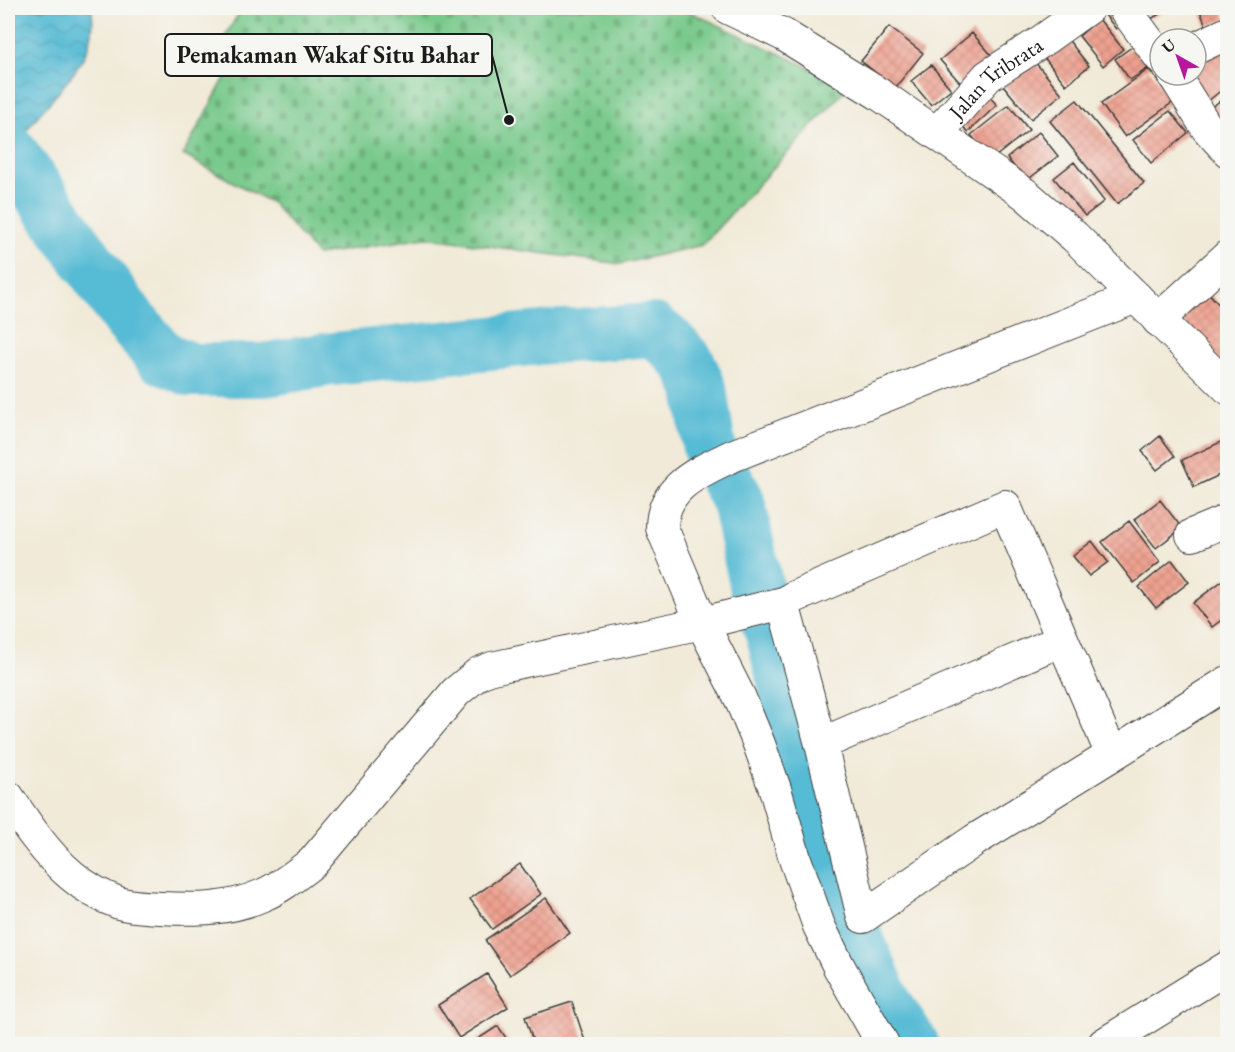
<svg xmlns="http://www.w3.org/2000/svg" width="1235" height="1052" font-family="'EB Garamond',serif">
  <style>
    .cemetery { fill: url(#cemetery-stones); stroke: #4a7254; stroke-width: 1.5 }
    .water { fill: url(#water-waves); stroke: #396c78; stroke-width: 1.5 }
    .lines { fill: none; stroke-linecap: round; stroke-linejoin: round }
    .river { stroke: #56bbd4; stroke-width: 54 }
    .building { fill: url(#building-cross-hatch) }
    .street-casing { stroke: #3c3b38; stroke-width: 34 }
    .street { stroke: #fff; stroke-width: 32 }
    .labels { text-anchor: middle; stroke-width: 4.5; stroke-linejoin: round; paint-order: stroke }
    .street-label { font-size: 22px; fill: #1c1c1c; stroke: #f6f6f2 }
    .leader { fill: none; stroke: #1c1c1c; stroke-width: 2 }
    .callout-dot { fill: #1c1c1c; stroke: #f6f6f2; stroke-width: 2 }
    .callout { fill: #f6f6f2; stroke: #1c1c1c; stroke-width: 2 }
    .callout-label { font-size: 24px; text-anchor: middle; font-weight: bold; fill: #1c1c1c }
  </style>
  <defs>
    <pattern id="cemetery-stones" width="16" height="16" patternUnits="userSpaceOnUse" patternTransform="scale(1.5)"><rect width="16" height="16" fill="#78c98b"/><path d="M2 7V4a2 2 0 0 1 4 0v3zM10 15v-3a2 2 0 0 1 4 0v3z" fill="#67ac77"/></pattern>
    <pattern id="water-waves" width="16" height="10" patternUnits="userSpaceOnUse" patternTransform="scale(1.5)"><rect width="16" height="10" fill="#56bbd4"/><path d="M0 5q4-4 8 0t8 0" fill="none" stroke="#4aa0b5"/></pattern>
    <pattern id="building-cross-hatch" width="8" height="8" patternUnits="userSpaceOnUse" patternTransform="scale(1.5)"><rect width="8" height="8" fill="#eea190"/><path d="M0 0l8 8M0 8l8-8" fill="none" stroke="#cc8a7c"/></pattern>
  </defs>
  <rect width="100%" height="100%" fill="#f6f6f2"/>
  <filter id="ink" filterUnits="userSpaceOnUse"><feTurbulence type="fractalNoise" baseFrequency=".0167" numOctaves="2"/><feDisplacementMap in="SourceGraphic" scale="12" xChannelSelector="R" yChannelSelector="G"/><feConvolveMatrix kernelMatrix="1 2 1 2 8 2 1 2 1" color-interpolation-filters="sRGB"/></filter>
  <filter id="wash" filterUnits="userSpaceOnUse"><feTurbulence type="fractalNoise" baseFrequency=".008" numOctaves="4" result="noise"/><feDisplacementMap in="SourceGraphic" scale="24" xChannelSelector="R" yChannelSelector="G"/><feGaussianBlur stdDeviation="1.35" result="paint"/><feColorMatrix in="noise" values="0 0 0 0 0 0 0 0 0 0 0 0 0 0 0 0 0 1.4 0 .05"/><feComposite in="paint" operator="in"/></filter>
  <g filter="url(#wash)">
    <rect width="100%" height="100%" fill="#f1ead8"/>
    <path class="cemetery" d="M242,8h440l167,78 -147,159 -82,19 -195,-27 -108,18 -45,-52 -89,-48 50,-92 -18,-10z"/>
    <path class="water" d="M8,8h83c10,42 -25,75 -50,104 -11,13 -21,28 -33,39z"/>
    <g class="lines">
      <path class="river" d="M9,150l120,169 34,39 29,12h72l60,-10 226,-23 104,-7 17,14 18,20 11,25 9,59 29,53 20,92 16,46 31,132 26,87 15,57 40,90 26,39"/>
    </g>
    <g id="blocks">
      <path class="building" d="M1144,8h26l-19,11z
        M1199,8h23l4,11 -20,7z
        M1114,9l10,12 -8,8 -11,-14z
        M1099,19l24,30 -20,17 -24,-30z
        M889,27l34,26 -28,35 -34,-27z
        M1062,32l27,34 -23,19 -27,-34z
        M972,33l23,26 -32,27 -23,-26z
        M1139,42l15,22 -24,16 -15,-21z
        M1228,49v36l-25,20 -24,-30h17v-20z
        M1034,61l28,33 -31,25 -28,-34z
        M931,65l20,24 -20,16 -20,-24z
        M1149,69l24,33 -48,35 -24,-33z
        M985,92l12,13 -29,27 -12,-13z
        M1228,95v39l-19,-25z
        M1077,100l67,83 -27,21 -67,-83z
        M1009,105l20,25 -38,30 -20,-25z
        M1170,111l18,22 -37,30 -18,-23z
        M1039,132l19,24 -32,25 -19,-23z
        M1074,162l30,39 -19,15 -31,-38z
        M1207,291l21,24v51l-4,3 -46,-53z
        M1160,436l15,20 -18,14 -15,-19z
        M1225,440l3,7v24l-34,16 -12,-27z
        M1160,500l22,28 -26,20 -22,-28z
        M1129,521l31,41 -26,21 -32,-41z
        M1092,541l16,21 -19,14 -16,-20z
        M1172,560l17,22 -33,26 -17,-21z
        M1226,578l2,2v35l-16,12 -19,-24z
        M520,864l21,30 -49,35 -22,-30z
        M546,898l24,35 -60,42 -25,-35z
        M487,974l21,33 -49,31 -21,-33z
        M572,1002l14,42h-52l-9,-27z
        M498,1026l12,18h-40z"/>
    </g>
  </g>
  <g filter="url(#ink)">
    <use href="#blocks" fill-opacity="0" stroke="#3c3b38" stroke-width="1.5"/>
    <g class="lines">
      <g class="street-casing">
        <g id="street">
          <path d="M728,8l56,27 95,59 146,100 50,43 153,151"/>
          <path d="M1124,8l36,49"/>
          <path d="M1196,48l32,-15"/>
          <path d="M1174,75l33,53 21,23"/>
          <path id="s1" d="M937,133l51,-57 48,-31 52,-37"/>
          <path d="M1158,320l70,-64"/>
          <path d="M1192,535l36,-15"/>
          <path d="M821,744l241,-104"/>
          <path d="M1112,755l-137,85 -112,77 -42,-173 -36,-133 1,-7 6,-6 213,-92 107,249 116,-73"/>
          <path d="M8,797c18,27 38,57 63,78 14,12 31,22 48,28 13,4 27,4 41,5 36,2 69,2 103,-13 19,-8 34,-21 50,-33l143,-170 23,-19 13,-5 210,-45 85,-21"/>
          <path d="M883,1044l-44,-77 -20,-41 -24,-67 -20,-70 -16,-45 -19,-46 -38,-75 -40,-95c0,-42 37,-56 70,-72l404,-159"/>
          <path d="M1104,1044l124,-77"/>
        </g>
      </g>
      <use href="#street" class="street"/>
    </g>
  </g>
  <g class="labels">
    <g class="street-label">
      <text dy="8" stroke="none"><textPath href="#s1" startOffset="81">Jalan Tribrata</textPath></text>
    </g>
  </g>
  <path class="leader" d="M509 120L492 55"/>
  <circle class="callout-dot" cx="509" cy="120" r="6"/>
  <rect class="callout" x="165" y="34" width="327" height="42" rx="6"/>
  <g class="callout-label">
    <text x="328" y="63">Pemakaman Wakaf Situ Bahar</text>
  </g>
  <rect width="1235" height="1052" fill="none" stroke="#f6f6f2" stroke-width="30"/>
  <g transform="translate(1178 57) rotate(320)"><circle r="28" fill="#f6f6f2" stroke="#9f9f9c" stroke-width="1.5"/>
  <path d="M0-4.5L10 22L0 15L-10 22Z" fill="#b5179e"/>
  <text y="-9" font-size="16" font-weight="bold" text-anchor="middle" fill="#1c1c1c">U</text>
  </g>
</svg>
